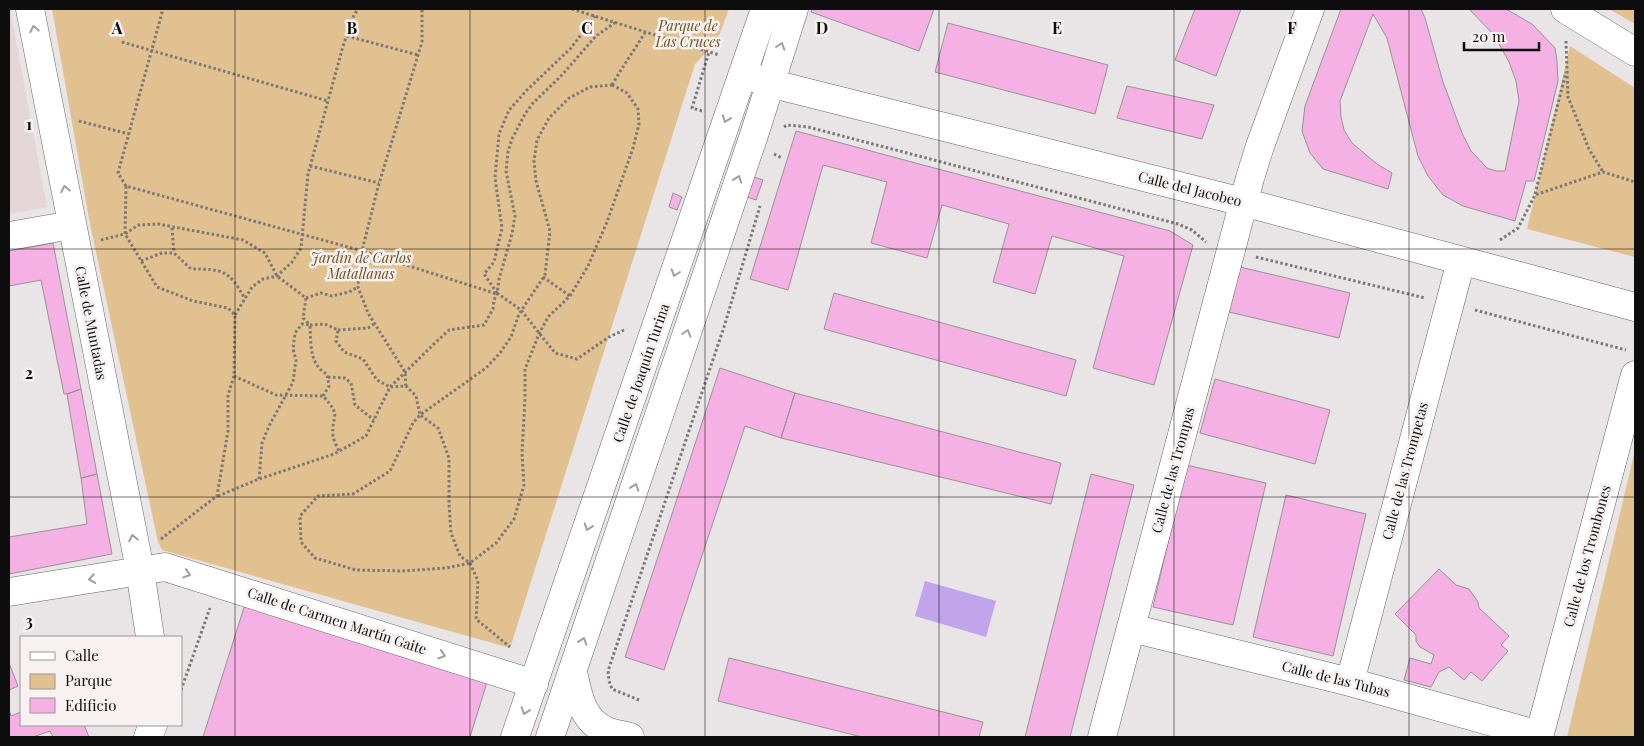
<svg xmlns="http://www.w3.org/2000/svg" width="1644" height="746" font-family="'Playfair Display',serif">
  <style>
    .built { fill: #e4d6d7 }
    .green { fill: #e2c190 }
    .water { fill: #c1a4ea }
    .building { fill: #f5b1e3; stroke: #979396 }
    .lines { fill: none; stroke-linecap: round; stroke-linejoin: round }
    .street-casing { stroke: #6a6566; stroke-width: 29 }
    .secondary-casing { stroke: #6a6566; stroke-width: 29 }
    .path { stroke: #7a7777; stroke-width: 3; stroke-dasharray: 2.5 2.5; stroke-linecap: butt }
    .street { stroke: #fff; stroke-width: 28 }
    .secondary { stroke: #fff; stroke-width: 28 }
    .oneway { stroke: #9f9e9e }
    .grid { fill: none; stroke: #0e0d0d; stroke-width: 1; stroke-opacity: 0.55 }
    .labels { text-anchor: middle; stroke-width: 5; stroke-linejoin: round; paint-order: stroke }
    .park-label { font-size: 14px; font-style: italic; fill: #6e4f1a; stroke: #f7f1f2 }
    .street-label { font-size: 14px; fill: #0e0d0d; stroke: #f7f1f2 }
    .grid-label { font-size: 16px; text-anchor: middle; font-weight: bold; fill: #0e0d0d; stroke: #f7f1f2; stroke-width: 5; stroke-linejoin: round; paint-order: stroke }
  </style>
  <rect width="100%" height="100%" fill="#e9e4e5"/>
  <path class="built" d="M9,9h1l37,198 -38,7z"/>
  <path class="green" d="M52,9h677l-12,32 -22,23 -185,584 -348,-98 -4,-8 -69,-323z
    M1609,9h26v15z
    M1570,46l65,42v169l-108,-28z
    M1635,450v287h-68z"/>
  <path class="water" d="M925,581l71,20 -10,36 -71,-21z"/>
  <path class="building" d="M812,9h122l-15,42 -108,-39z
    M1195,9h46l-25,67 -41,-16z
    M1341,9h80l4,9 18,64 19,51 9,18 16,17 9,3h9l14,-70 -3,-20 -7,-19 -15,-27 -25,-26h37l26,15 23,24 2,13 1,20 -24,100h-8l-11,40 -52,-15 -20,-11 -15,-19 -10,-20 -31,-118 -14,-24 -33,87 1,16 3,13 8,13 25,21 15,9 -4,16 -65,-20 -13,-16 -8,-22 3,-25z
    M948,23l160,42 -13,49 -160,-42z
    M1127,86l87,19 -12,34 -85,-21z
    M796,131l374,100 23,14 -39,140 -61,-17 31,-112 -72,-20 -17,58 -42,-12 16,-58 -67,-19 -15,53 -56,-15 16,-61 -64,-17 -35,125 -38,-11z
    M754,177l9,3 -7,20 -9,-3z
    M673,193l9,4 -5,13 -8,-3z
    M53,243l28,146 -14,5h-3l-23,-114 -32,6v-35z
    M1240,267l110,26 -11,45 -110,-26z
    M834,293l242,67 -10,36 -242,-67z
    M720,368l75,25 -14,45 -36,-12 -81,244 -39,-13z
    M1215,379l115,31 -15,54 -115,-31z
    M81,389l16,85 -16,4 -14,-84z
    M795,393l266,70 -10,41 -270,-66z
    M1186,465l80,18 -33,142 -80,-18z
    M97,474l15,80 -103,20v-37l78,-13 -6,-46z
    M1091,474l43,11 -64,252h-45z
    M1286,495l80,19 -33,142 -80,-19z
    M1439,569l17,16 13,4 9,13 1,6 30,28 -8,9 7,6 -26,30 -11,-9 -7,8 -15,-13 -10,5 -8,15 -27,-7 6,-22 21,6 3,-9 -14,-8 -4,-6v-6l-21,-21z
    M246,601l242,78 -18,58h-267z
    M729,658l254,64 -4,15h-117l-144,-36z
    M9,663l9,23 -9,4z
    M9,710l2,6 10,-4v13h63l5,12h-36l-3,-6 -17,6h-24z"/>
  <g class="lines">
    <g class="street-casing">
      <path id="street" d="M30,9l110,561 10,67
        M1565,9l70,43
        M743,74l26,9 474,119 392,105
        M9,236l63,-11
        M9,592l156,-25 369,117
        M1131,628l219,54 189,53
        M573,672c5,23 9,49 34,59 7,3 16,4 23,6
        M1350,682l111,-421
        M148,737l5,-12
        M1102,737l148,-559 10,-32 50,-137
        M1539,737l96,-362"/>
    </g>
    <g class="secondary-casing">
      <path id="secondary" d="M515,737l250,-728
        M550,737l205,-605 39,-123"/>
    </g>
    <path class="path" d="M572,9l147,46
      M347,36l71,19
      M1566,41l2,56 21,52 14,23
      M122,42l206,59
      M612,85l15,8 11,16 1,15 -6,24 -26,74 -19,44 -18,30 -22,21 -9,17 -14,35v29l-3,56 2,31 -10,34 -18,24 -26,20 -24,5 -43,3 -47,-1 -41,-12 -14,-16 -1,-26 18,-20 35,-2 37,-23 23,-48 7,-8 66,-47 14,-15 11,-16 8,-23 26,-39 5,-44 -14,-50 -2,-20 3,-21 12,-22 20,-20 21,-11z
      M612,85c11,-19 23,-36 34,-54
      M702,111l-10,-3 17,-56
      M79,121l50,13
      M784,127l3,-2 21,2 370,97 14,6 14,12
      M774,154l8,4
      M310,166l69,17
      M126,186l-8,-13 45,-164
      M1535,194l31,-122
      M172,228l2,25
      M101,240l24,-6 1,-48 233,64 138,44
      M1500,240l18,-12 17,-33 68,-23 29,9 3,3
      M1256,257l169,41
      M141,261l21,-8h12l17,16c32,0 38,1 54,30
      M543,277l27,19
      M497,293l-13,-19 10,-12 8,-34 -7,-50 4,-44 10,-24 18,-20 44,-42 24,-32
      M497,293l24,17 34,43 22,6 32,-22 15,-7
      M306,298l15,-5 11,3 17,-4 9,-5
      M1475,310l151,40
      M235,315l17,-28 11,-8 14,-3 15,-14 9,-14 7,-74 35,-128 11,-31 4,-6
      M338,330l30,-2 6,-4
      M234,376l42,19 47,1c20,22 8,18 10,40 1,5 4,11 6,15
      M328,377l17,1 6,5 4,22 19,15
      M406,386l-1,-14 -37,-59 -10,-26 1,-15 3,-21 16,-64 44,-145v-33
      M259,479l3,-36 7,-17 24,-44 3,-22 -3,-11 2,-16 7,-9 8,1c1,18 -1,40 17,49l2,12 -6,10
      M218,496l41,-17 75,-25 32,-18 24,-49 45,-44 14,-13 35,-5 9,-16 1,-9 3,-6 2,-15 13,-45 3,-18 -9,-45 2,-19 4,-13 13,-25 8,-11 28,-27 35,-40 20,-14
      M161,539l56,-43 11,-65v-36l6,-19 1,-61 -7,-7 -35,-7 -36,-14 -32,-53 13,-9 20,-1 85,16 22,13 12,23 29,22 -3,20 7,7 15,-1 13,6 -2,11 8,11 19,7 14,21 13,7 16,-1 10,10 4,19 18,13 11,30v46l2,29 9,23 10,7 8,18 -2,38 34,28
      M181,690l29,-82
      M639,700l-27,-11 -3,-8 -1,-10 116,-344 36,-121"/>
    <use href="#street" class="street"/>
    <use href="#secondary" class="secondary"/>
  </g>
  <defs><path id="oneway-chevron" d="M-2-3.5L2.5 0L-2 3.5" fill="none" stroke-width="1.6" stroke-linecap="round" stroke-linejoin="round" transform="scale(1.25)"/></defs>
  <g class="oneway">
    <use href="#oneway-chevron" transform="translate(34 29) rotate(-101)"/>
    <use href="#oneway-chevron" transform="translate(781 46) rotate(-72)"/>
    <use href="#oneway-chevron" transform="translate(726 119) rotate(110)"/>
    <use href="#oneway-chevron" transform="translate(738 179) rotate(-71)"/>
    <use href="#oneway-chevron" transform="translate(65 189) rotate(-101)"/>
    <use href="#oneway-chevron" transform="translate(675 273) rotate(108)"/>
    <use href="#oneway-chevron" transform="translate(687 333) rotate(-72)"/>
    <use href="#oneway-chevron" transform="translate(635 487) rotate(-71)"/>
    <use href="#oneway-chevron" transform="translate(588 527) rotate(109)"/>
    <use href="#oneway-chevron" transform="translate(133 538) rotate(-101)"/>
    <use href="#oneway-chevron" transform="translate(187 574) rotate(18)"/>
    <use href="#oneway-chevron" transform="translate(92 579) rotate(171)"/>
    <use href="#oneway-chevron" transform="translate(583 641) rotate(-71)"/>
    <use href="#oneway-chevron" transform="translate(442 655) rotate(18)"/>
    <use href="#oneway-chevron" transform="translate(525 711) rotate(109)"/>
  </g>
  <path class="grid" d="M235,9v728M470,9v728M705,9v728M939,9v728M1174,9v728M1409,9v728M9,249h1626M9,497h1626"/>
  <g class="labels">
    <g class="park-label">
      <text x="688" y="31">Parque de<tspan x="688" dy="16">Las Cruces</tspan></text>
      <text x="361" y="263">Jardín de Carlos<tspan x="361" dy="16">Matallanas</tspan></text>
    </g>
    <g class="street-label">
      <text transform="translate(1190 189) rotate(14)" y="5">Calle del Jacobeo</text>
      <text transform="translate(91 323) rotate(79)" y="5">Calle de Muntadas</text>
      <text transform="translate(641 373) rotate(-71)" y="5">Calle de Joaquín Turina</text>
      <text transform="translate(1173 470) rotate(-75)" y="5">Calle de las Trompas</text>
      <text transform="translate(1405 471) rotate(-75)" y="5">Calle de las Trompetas</text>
      <text transform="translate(1587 556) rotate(-75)" y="5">Calle de los Trombones</text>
      <text transform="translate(337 621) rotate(18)" y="5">Calle de Carmen Martín Gaite</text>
      <text transform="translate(1336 679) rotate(14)" y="5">Calle de las Tubas</text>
    </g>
  </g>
  <g class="grid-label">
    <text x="117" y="34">A</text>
    <text x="352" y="34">B</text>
    <text x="587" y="34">C</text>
    <text x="822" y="34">D</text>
    <text x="1057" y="34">E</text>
    <text x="1292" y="34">F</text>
    <text x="29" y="130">1</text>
    <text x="29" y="379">2</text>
    <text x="29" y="627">3</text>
  </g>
  <rect width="1644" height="746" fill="none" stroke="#0e0d0d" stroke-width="20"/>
  <rect x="20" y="636" width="162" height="90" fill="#f7f1f2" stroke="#9a9696"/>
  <rect x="30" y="652" width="25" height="8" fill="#ffffff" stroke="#9a9696"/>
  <text x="65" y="661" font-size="15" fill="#0e0d0d">Calle</text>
  <rect x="30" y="674" width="25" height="15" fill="#e2c190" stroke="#9a9696"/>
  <text x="65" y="686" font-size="15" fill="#0e0d0d">Parque</text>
  <rect x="30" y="698" width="25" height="15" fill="#f5b1e3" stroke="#9a9696"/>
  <text x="65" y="711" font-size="15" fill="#0e0d0d">Edificio</text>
  <path d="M1464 42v8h75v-8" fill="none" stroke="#0e0d0d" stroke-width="2.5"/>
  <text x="1472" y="42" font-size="15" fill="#0e0d0d" stroke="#f7f1f2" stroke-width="4" paint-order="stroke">20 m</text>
</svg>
